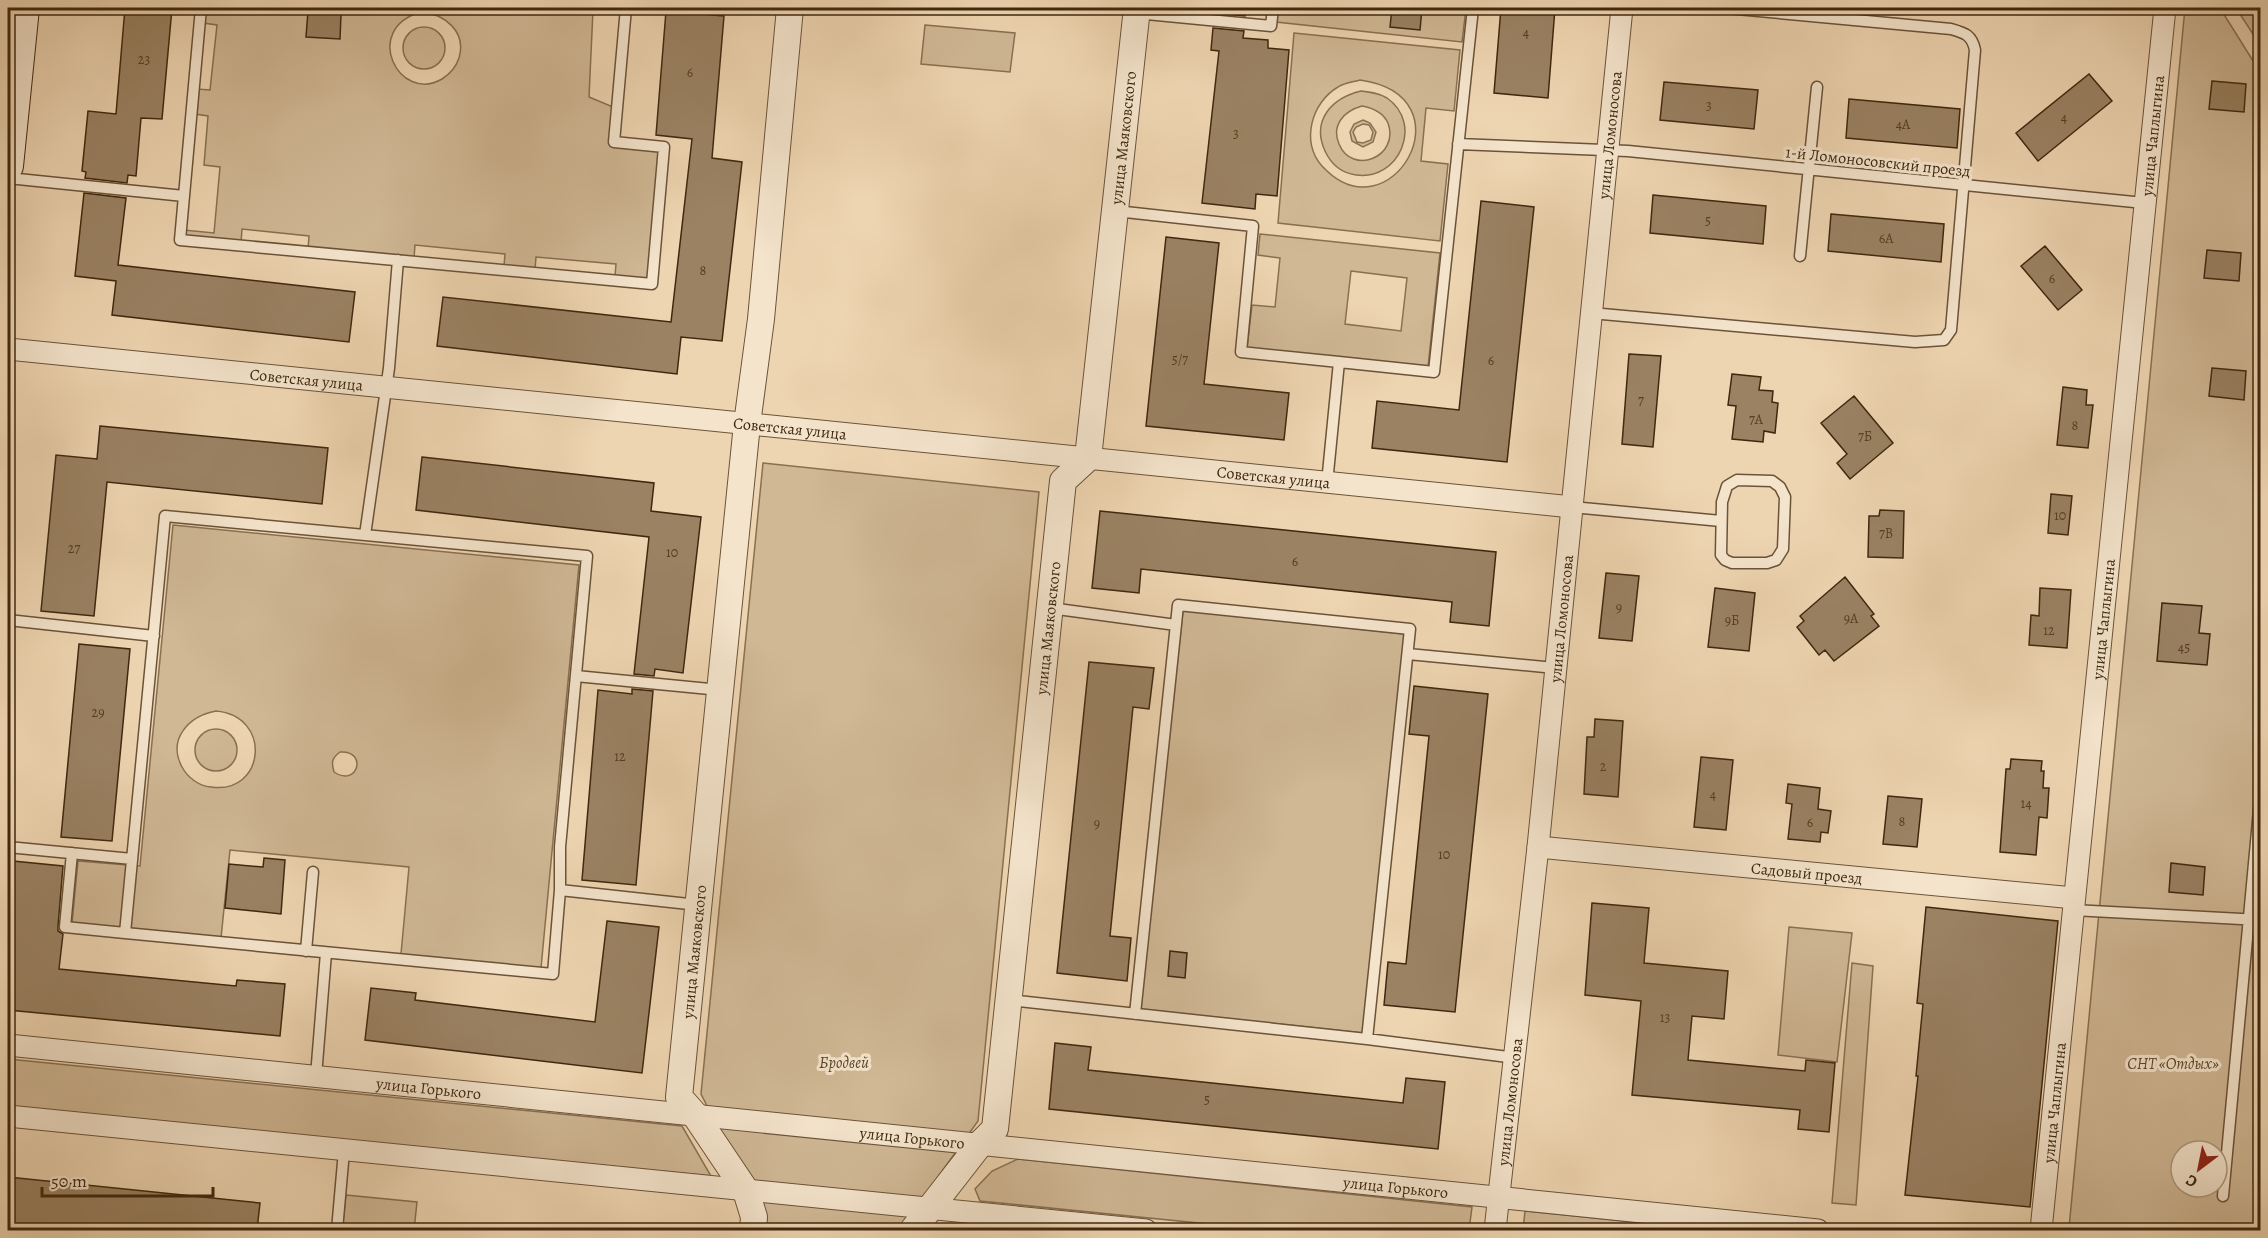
<svg xmlns="http://www.w3.org/2000/svg" width="2268" height="1238" font-family="Alegreya,serif">
  <style>
    .green { fill: #d0b895; stroke: #887052; stroke-width: 1.5; fill-rule: evenodd }
    .building { fill: #9a8263; stroke: #3f280f; stroke-width: 1.5 }
    .lines { fill: none; stroke-linecap: round; stroke-linejoin: round }
    .service-casing { stroke: #6b5338; stroke-width: 13 }
    .minor-casing { stroke: #6b5338; stroke-width: 23 }
    .tertiary-casing { stroke: #6b5338; stroke-width: 28 }
    .secondary-casing { stroke: #3f280f; stroke-width: 32 }
    .service { stroke: #f4e4cc; stroke-width: 10 }
    .minor { stroke: #f4e4cc; stroke-width: 21 }
    .tertiary { stroke: #f4e4cc; stroke-width: 26 }
    .secondary { stroke: #f4e4cc; stroke-width: 30 }
    .labels { text-anchor: middle; stroke-width: 6; stroke-linejoin: round; paint-order: stroke }
    .number-label { font-size: 14px; fill: #563e24 }
    .street-label { font-size: 16px; fill: #3f280f; stroke: #f4e4cc }
    .park-label { font-size: 16px; font-style: italic; fill: #5c452a; stroke: #f4e4cc }
  </style>
  <rect width="100%" height="100%" fill="#eed5b1"/>
  <filter id="stains"><feTurbulence type="fractalNoise" baseFrequency=".00333" numOctaves="4"/><feColorMatrix values="0 0 0 0 .2 0 0 0 0 .09 0 0 0 0 .02 0 0 0 .5 -.17"/></filter>
  <radialGradient id="worn" r=".72"><stop offset=".6" stop-color="#630" stop-opacity="0"/><stop offset="1" stop-color="#630" stop-opacity=".3"/></radialGradient>
  <path class="green" d="M204,8h396l-7,2 -4,87 24,10 -3,38 51,5 -13,129 -33,-3 1,-12 -80,-7 -1,12 -31,-3 1,-12 -90,-9 -1,13 -106,-9 1,-13 -67,-7 -1,14 -57,-6v-7l30,3 6,-66 -16,-2 4,-49 -13,-2 2,-25 13,1 7,-65 -14,-2zM421,12c23,2 46,19 38,46 -3,9 -9,16 -17,21 -43,25 -81,-50 -21,-67z
    M1278,8h188l-4,34 -186,-20z
    M2185,8h35l40,64v1158h-165l-26,-2zM2181,1151h36v36h-36z
    M2236,8h24v37z
    M925,25l90,8 -5,39 -89,-8z
    M403 48a21 21 0 1 1 42 0a21 21 0 1 1-42 0Z
    M1294,33l166,17 -6,61 -28,-3 -5,53 27,3 -8,77 -162,-18zM1360,80c113,16 30,160 -38,86 -22,-24 -10,-64 16,-79 6,-4 15,-5 22,-7z
    M1361,91c9,1 18,2 26,7 37,26 12,83 -31,77 -14,-2 -25,-11 -31,-24 -14,-31 7,-53 36,-60zM1362,106c11,2 21,6 26,17 12,34 -36,53 -49,21 -8,-19 5,-33 23,-38z
    M1363,120l7,3 6,9 -3,10 -10,5 -11,-6 -2,-9 4,-8zM1363,124l6,1 4,7 -2,8 -8,3 -6,-1 -4,-10 3,-5z
    M1260,234l180,19 -12,114 -181,-19 5,-43 23,2 5,-49 -22,-3zM1351,271l56,7 -6,53 -56,-7z
    M763,463l276,29 -61,629 -78,109h-135l1,-9 -65,-127z
    M173,525l406,40 -38,403 -140,-14 8,-87 -179,-17 -9,88 -149,-15 6,-62 62,5zM216,711c57,5 49,84 -5,76 -12,-1 -23,-9 -29,-20 -15,-28 7,-51 34,-56zM340,752c28,-2 18,36 -6,20 -3,-10 -2,-14 6,-20z
    M1183,610l222,24 -42,399 -223,-24z
    M195 750a21 21 0 1 1 42 0a21 21 0 1 1-42 0Z
    M1789,927l63,6 -15,129 -59,-7z
    M1852,963l21,3 -17,239 -24,-2z
    M8,1059l674,67 29,50 -703,-69z
    M1018,1159l454,48 -3,23h-201l-288,-29 -5,-12 17,-18z
    M346,1195l71,7 -3,28h-72z
    M1525,1211l188,19h-190z"/>
  <path class="building" d="M125,8h47l-10,111 -21,-1 -5,58 -8,-1 -1,8 -42,-5 1,-6 -4,-1 6,-60 28,3z
    M1214,8h32l-1,8 -31,-3z
    M1392,8h30l-2,22 -30,-3z
    M1501,8h54l-7,90 -54,-5z
    M308,11l33,3 -1,25 -34,-2z
    M666,11l58,5 -12,142 30,4 -20,179 -41,-4 -4,37 -240,-28 6,-49 228,25 21,-183 -36,-4z
    M1213,28l31,3 -1,7 25,2v8l21,2 -12,146 -21,-2 -1,15 -53,-6 17,-152 -8,-1z
    M2089,74l23,27 -74,60 -22,-28z
    M2212,81l34,3 -2,28 -35,-3z
    M1664,82l94,8 -4,39 -94,-9z
    M1849,99l111,10 -3,39 -111,-10z
    M84,193l42,5 -8,67 237,27 -6,50 -237,-27 4,-34 -41,-5z
    M1653,195l113,11 -3,38 -113,-11z
    M1481,201l53,6 -27,255 -135,-14 5,-47 82,9z
    M1831,214l113,10 -3,38 -113,-11z
    M1166,237l53,6 -15,141 85,9 -5,47 -138,-14z
    M2045,246l37,44 -24,20 -37,-44z
    M2207,250l34,3 -2,28 -35,-3z
    M1629,354l32,2 -8,91 -31,-3z
    M2212,368l34,3 -2,29 -35,-4z
    M1732,374l29,3 -2,13 14,1 -1,11 6,1 -3,30 -11,-2 -1,11 -31,-3 4,-33 -8,-1z
    M2063,387l24,3 -1,15h7l-5,43 -31,-3z
    M1854,396l39,47 -43,36 -13,-16 10,-9 -26,-31z
    M100,426l228,22 -6,56 -215,-22 -13,134 -53,-5 15,-156 41,4z
    M422,457l232,26 -3,28 50,6 -18,156 -28,-4 -1,7 -20,-2 15,-137 -233,-27z
    M2051,494l21,2 -4,39 -20,-2z
    M1880,510l24,1 -1,47 -35,-1 1,-41h10z
    M1100,511l396,41 -7,74 -39,-4 2,-20 -311,-33 -2,24 -47,-5z
    M1606,573l33,3 -7,65 -33,-3z
    M1845,577l29,37 -3,2 8,10 -45,35 -9,-11 -6,5 -22,-28 7,-6 -4,-5z
    M1715,588l40,5 -6,58 -41,-4z
    M2040,588l31,2 -4,58 -38,-3 2,-30 8,1z
    M2162,603l40,3 -3,27 11,1 -3,31 -50,-4z
    M79,644l51,5 -18,192 -51,-4z
    M1089,662l65,6 -5,41 -16,-2 -23,229 21,2 -4,43 -70,-8z
    M1414,686l74,8 -33,318 -71,-7 4,-43 18,2 23,-228 -20,-2z
    M632,689l21,2 -17,194 -54,-5 16,-190 34,4z
    M1595,719l28,2 -5,76 -34,-3 3,-57h7z
    M1701,757l32,3 -7,70 -32,-3z
    M2011,759l31,2 -1,10h3l-1,17h6l-2,30 -8,-1 -3,38 -36,-3 6,-83h4z
    M1788,784l32,4 -2,21 13,2 -3,22 -7,-1 -1,10 -32,-3 4,-35 -6,-1z
    M1888,796l34,3 -5,48 -34,-3z
    M264,858l21,2 -4,54 -56,-6 4,-44 34,3z
    M13,861l50,5 -5,60v5l5,3 -4,35 177,17 1,-6 48,4 -5,52 -272,-26v-95z
    M2171,863l34,4 -2,28 -34,-3z
    M1592,903l57,5 -5,55 84,8 -4,48 -32,-3 -4,44 117,11 1,-11 29,3 -6,69 -31,-3 2,-19 -168,-15 9,-94 -56,-6z
    M1926,907l132,14 -28,286 -125,-12 13,-119h-2l7,-72 -6,-1z
    M607,921l52,6 -17,146 -277,-33 6,-52 45,5 -1,7 180,22z
    M1170,951l17,2 -2,25 -17,-2z
    M1055,1043l36,4 -3,23 315,33 3,-25 39,4 -7,67 -389,-40z
    M8,1177l252,26 -3,27h-208l-24,-2 -1,2h-16z"/>
  <g class="lines">
    <g class="service-casing">
      <path id="service" d="M201,8l-21,232 472,44 12,-137 -50,-5 12,-134
        M1136,13l135,13 2,-18
        M1458,144l170,7 516,52
        M8,178l176,18
        M1116,211l137,15 -12,126 98,10 -12,121
        M1800,256l17,-169
        M1591,313l324,29 29,-2 7,-10 24,-280c-3,-15 -10,-17 -24,-21l-225,-21
        M1339,362l95,10 39,-364
        M1737,480l35,1 8,6 5,10 -2,52 -7,11 -9,3h-35l-7,-3 -4,-5 1,-53 5,-16z
        M1572,507l149,14
        M165,516l422,40 -27,291v43l-7,84 -428,-41z
        M365,535l24,-167 9,-108
        M1050,608l126,17
        M8,620l146,16
        M1408,654l147,14
        M576,676l144,14
        M8,847l124,12
        M72,853l-7,74 60,6
        M560,890l138,15
        M2073,910l187,10
        M306,951l7,-79
        M1009,1000l358,39 149,19
        M1135,1014l43,-409 232,24 -43,410
        M316,1076l10,-123
        M2223,1196l37,-397
        M337,1230l7,-79"/>
    </g>
    <g class="minor-casing">
      <g id="minor">
        <path id="s1" d="M8,349l1564,158"/>
        <path id="s2" d="M1538,847l536,51"/>
        <path id="s3" d="M8,1045l1810,185"/>
        <path d="M8,1116l1138,114"/>
        <path id="s4" d="M1495,1230l43,-383 84,-839"/>
        <path id="s5" d="M2041,1230l124,-1222"/>
      </g>
    </g>
    <g class="tertiary-casing">
      <g id="tertiary">
        <path id="s6" d="M753,1230l1,-13 -8,-26 -51,-76 -16,-18 68,-673 14,-105 29,-311"/>
        <path id="s7" d="M913,1230l67,-86 15,-15 68,-648 25,-23 49,-450"/>
      </g>
    </g>
    <g class="secondary-casing">
      <path id="secondary" d="M8,166l16,-158"/>
    </g>
    <use href="#service" class="service"/>
    <use href="#minor" class="minor"/>
    <use href="#tertiary" class="tertiary"/>
    <use href="#secondary" class="secondary"/>
  </g>
  <g class="labels">
    <g class="number-label">
      <text x="1526" y="37">4</text>
      <text x="144" y="64">23</text>
      <text x="690" y="77">6</text>
      <text x="1709" y="110">3</text>
      <text x="2064" y="122">4</text>
      <text x="1903" y="129">4А</text>
      <text x="1236" y="138">3</text>
      <text x="1708" y="225">5</text>
      <text x="1886" y="243">6А</text>
      <text x="703" y="275">8</text>
      <text x="2052" y="283">6</text>
      <text x="1180" y="364">5/7</text>
      <text x="1491" y="365">6</text>
      <text x="1641" y="405">7</text>
      <text x="1756" y="424">7А</text>
      <text x="2075" y="430">8</text>
      <text x="1865" y="441">7Б</text>
      <text x="2060" y="520">10</text>
      <text x="1886" y="538">7В</text>
      <text x="74" y="553">27</text>
      <text x="672" y="557">10</text>
      <text x="1295" y="566">6</text>
      <text x="1619" y="612">9</text>
      <text x="1851" y="623">9А</text>
      <text x="1732" y="625">9Б</text>
      <text x="2049" y="635">12</text>
      <text x="2184" y="652">45</text>
      <text x="98" y="717">29</text>
      <text x="620" y="761">12</text>
      <text x="1603" y="771">2</text>
      <text x="1713" y="799">4</text>
      <text x="2026" y="808">14</text>
      <text x="1902" y="826">8</text>
      <text x="1810" y="827">6</text>
      <text x="1097" y="828">9</text>
      <text x="1444" y="859">10</text>
      <text x="1665" y="1022">13</text>
      <text x="1207" y="1104">5</text>
    </g>
    <g class="street-label">
      <text dy="6" stroke="none"><textPath href="#s5" startOffset="1100">улица Чаплыгина</textPath></text>
      <text dy="6" stroke="none"><textPath href="#s4" startOffset="1101">улица Ломоносова</textPath></text>
      <text dy="6" stroke="none"><textPath href="#s7" startOffset="1138">улица Маяковского</textPath></text>
      <text transform="translate(1878 161) rotate(6)" y="6">1-й Ломоносовский проезд</text>
      <text dy="6" stroke="none"><textPath href="#s1" startOffset="300">Советская улица</textPath></text>
      <text dy="6" stroke="none"><textPath href="#s1" startOffset="786">Советская улица</textPath></text>
      <text dy="6" stroke="none"><textPath href="#s1" startOffset="1272">Советская улица</textPath></text>
      <text dy="6" stroke="none"><textPath href="#s4" startOffset="615">улица Ломоносова</textPath></text>
      <text dy="6" stroke="none"><textPath href="#s5" startOffset="614">улица Чаплыгина</textPath></text>
      <text dy="6" stroke="none"><textPath href="#s7" startOffset="634">улица Маяковского</textPath></text>
      <text dy="6" stroke="none"><textPath href="#s2" startOffset="270">Садовый проезд</textPath></text>
      <text dy="6" stroke="none"><textPath href="#s6" startOffset="302">улица Маяковского</textPath></text>
      <text dy="6" stroke="none"><textPath href="#s3" startOffset="423">улица Горького</textPath></text>
      <text dy="6" stroke="none"><textPath href="#s4" startOffset="129">улица Ломоносова</textPath></text>
      <text dy="6" stroke="none"><textPath href="#s5" startOffset="128">улица Чаплыгина</textPath></text>
      <text dy="6" stroke="none"><textPath href="#s3" startOffset="909">улица Горького</textPath></text>
      <text dy="6" stroke="none"><textPath href="#s3" startOffset="1395">улица Горького</textPath></text>
    </g>
    <g class="park-label">
      <text x="844" y="1068">Бродвей</text>
      <text x="2173" y="1069">СНТ «Отдых»</text>
    </g>
  </g>
  <rect width="2268" height="1238" fill="none" stroke="#eed5b1" stroke-width="30"/>
  <rect x="9" y="9" width="2250" height="1220" fill="none" stroke="#3f280f" stroke-width="3"/>
  <rect x="15" y="15" width="2238" height="1208" fill="none" stroke="#3f280f" stroke-width="1.5"/>
  <g transform="translate(2199 1169) rotate(212)"><circle r="28" fill="#f4e4cc" stroke="#ac9980" stroke-width="1.5"/>
  <path d="M0-4.5L10 22L0 15L-10 22Z" fill="#8f2418"/>
  <text y="-9" font-size="16" font-weight="bold" text-anchor="middle" fill="#3f280f">С</text>
  </g>
  <path d="M42 1187v9h171v-9" fill="none" stroke="#3f280f" stroke-width="3"/>
  <text x="51" y="1187" font-size="18" fill="#3f280f" stroke="#f4e4cc" stroke-width="4.5" paint-order="stroke">50 m</text>
  <rect width="100%" height="100%" filter="url(#stains)"/>
  <rect width="100%" height="100%" fill="url(#worn)"/>
</svg>
